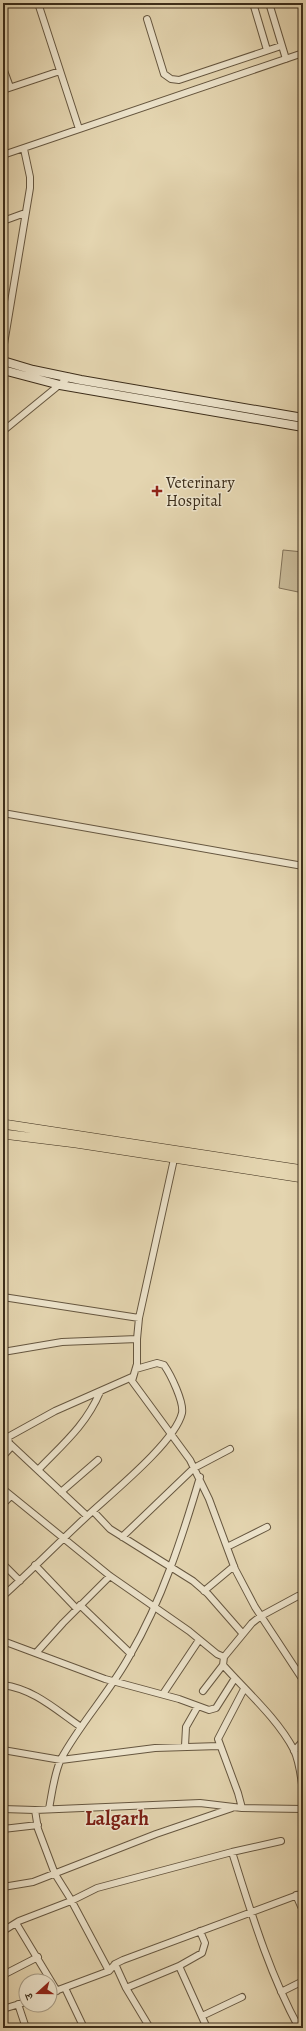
<svg xmlns="http://www.w3.org/2000/svg" width="306" height="2031" font-family="Alegreya,'Noto Serif Devanagari',serif">
  <style>
    .green { fill: #c7b896; stroke: #827258 }
    .lines { fill: none; stroke-linecap: round; stroke-linejoin: round }
    .street-casing { stroke: #665740; stroke-width: 8 }
    .secondary-casing { stroke: #3c2d1a; stroke-width: 10 }
    .primary-casing { stroke: #3c2d1a; stroke-width: 10 }
    .street { stroke: #ede4cc; stroke-width: 6 }
    .secondary { stroke: #ede4cc; stroke-width: 8 }
    .primary { stroke: #e4d5b0; stroke-width: 9 }
    .poi-dot { fill: #8f2418; stroke: #ede4cc; stroke-width: 1.5 }
    .labels { text-anchor: middle; stroke-width: 3; stroke-linejoin: round; paint-order: stroke }
    .poi-label { font-size: 16px; fill: #3c2d1a; stroke: #ede4cc; text-anchor: start }
    .district-label { font-size: 20px; font-weight: bold; fill: #7a1f14; stroke: #ede4cc }
  </style>
  <rect width="100%" height="100%" fill="#e4d5b0"/>
  <filter id="stains"><feTurbulence type="fractalNoise" baseFrequency=".005" numOctaves="4"/><feColorMatrix values="0 0 0 0 .2 0 0 0 0 .09 0 0 0 0 .02 0 0 0 .5 -.17"/></filter>
  <radialGradient id="worn" r=".72"><stop offset=".6" stop-color="#630" stop-opacity="0"/><stop offset="1" stop-color="#630" stop-opacity=".3"/></radialGradient>
  <path class="green" d="M283,550l20,2v41l-24,-5z"/>
  <g class="lines">
    <g class="street-casing">
      <path id="street" d="M38,3l41,126
        M253,3l14,47
        M269,3l17,56
        M147,19l17,55 7,5 8,1 102,-34
        M3,68l7,19
        M3,90l57,-19
        M3,155l300,-102
        M3,221l22,-8
        M3,350l27,-162v-11l-6,-28
        M3,431l66,-54
        M3,813l300,53
        M174,1159l-35,159 -2,21v25l-5,17 58,79 19,39 26,70 20,38 48,73
        M3,1297l136,21
        M3,1352l59,-10 75,-3
        M3,1456l9,-10
        M38,1470c25,-26 48,-45 62,-78
        M3,1489l107,87 79,55 28,23 7,3
        M61,1492l37,-32
        M3,1504l8,-8
        M93,1511l17,18 83,52 15,13 35,40
        M87,1516l-78,-73 -1,-6 47,-26 77,-34
        M122,1537l72,-69 36,-19
        M227,1547l40,-20
        M3,1564l17,17
        M35,1565l41,43
        M204,1591l30,-25
        M3,1596c28,-25 54,-52 82,-78 23,-22 90,-75 97,-105 2,-11 -11,-38 -18,-48l-7,-2 -21,6
        M80,1605l51,49
        M3,1641l102,38 74,20 30,11 7,-2 19,-30
        M36,1653l27,-30 47,-47
        M223,1665c24,27 54,53 71,85 6,13 7,28 9,42
        M3,1685c31,4 53,25 78,42
        M203,1691l20,-26 1,-8 28,-34 9,-7 37,-20
        M163,1694l36,-54
        M185,1746l1,-19 12,-21
        M3,1750l58,10 94,-12 64,-2
        M294,1751l9,-10
        M242,1808l-4,-15 -20,-54 26,-50
        M3,1809l32,1 165,-7 42,5 61,1
        M49,1809c3,-16 5,-35 12,-50 20,-37 49,-67 69,-104 32,-55 52,-117 70,-178
        M35,1810l3,19 17,45 15,24 39,73
        M3,1829l35,-4
        M232,1852c19,60 37,121 67,176
        M3,1887l30,-5 123,-48 76,-26
        M296,1895l7,16
        M16,1923l41,68
        M3,1931l16,-10 52,-20 26,-13 135,-36 49,-11
        M115,1964l11,24 24,40
        M179,1966l28,62
        M3,1975l35,-18
        M65,1988l19,40
        M126,1988l53,-22 23,-13 3,-10 -5,-12
        M281,1992l22,-11
        M50,1993l59,-22 6,-7 8,-4 180,-67
        M18,2004l8,24
        M3,2009l23,-7
        M202,2016l40,-19"/>
    </g>
    <g class="secondary-casing">
      <path id="secondary" d="M3,361l30,9 48,10 222,38
        M3,370l57,15 243,42"/>
    </g>
    <g class="primary-casing">
      <path id="primary" d="M3,1124l300,46
        M3,1134l73,9 227,35"/>
    </g>
    <use href="#street" class="street"/>
    <use href="#secondary" class="secondary"/>
    <use href="#primary" class="primary"/>
  </g>
  <path class="poi-dot" d="M155 485h4v4h4v4h-4v4h-4v-4h-4v-4h4z"/>
  <g class="labels">
    <g class="poi-label">
      <text x="166" y="488">Veterinary<tspan x="166" dy="18">Hospital</tspan></text>
    </g>
    <g class="district-label">
      <text x="117" y="1825">Lalgarh</text>
    </g>
  </g>
  <rect width="306" height="2031" fill="none" stroke="#e4d5b0" stroke-width="16"/>
  <rect x="4" y="4" width="298" height="2023" fill="none" stroke="#3c2d1a" stroke-width="2"/>
  <rect x="8" y="8" width="290" height="2015" fill="none" stroke="#3c2d1a"/>
  <g transform="translate(38 1993) rotate(249)"><circle r="19" fill="#ede4cc" stroke="#a69b85"/>
  <path d="M0-3L7 15L0 10L-7 15Z" fill="#8f2418"/>
  <text y="-6" font-size="11" font-weight="bold" text-anchor="middle" fill="#3c2d1a">उ</text>
  </g>
  <rect width="100%" height="100%" filter="url(#stains)"/>
  <rect width="100%" height="100%" fill="url(#worn)"/>
</svg>
